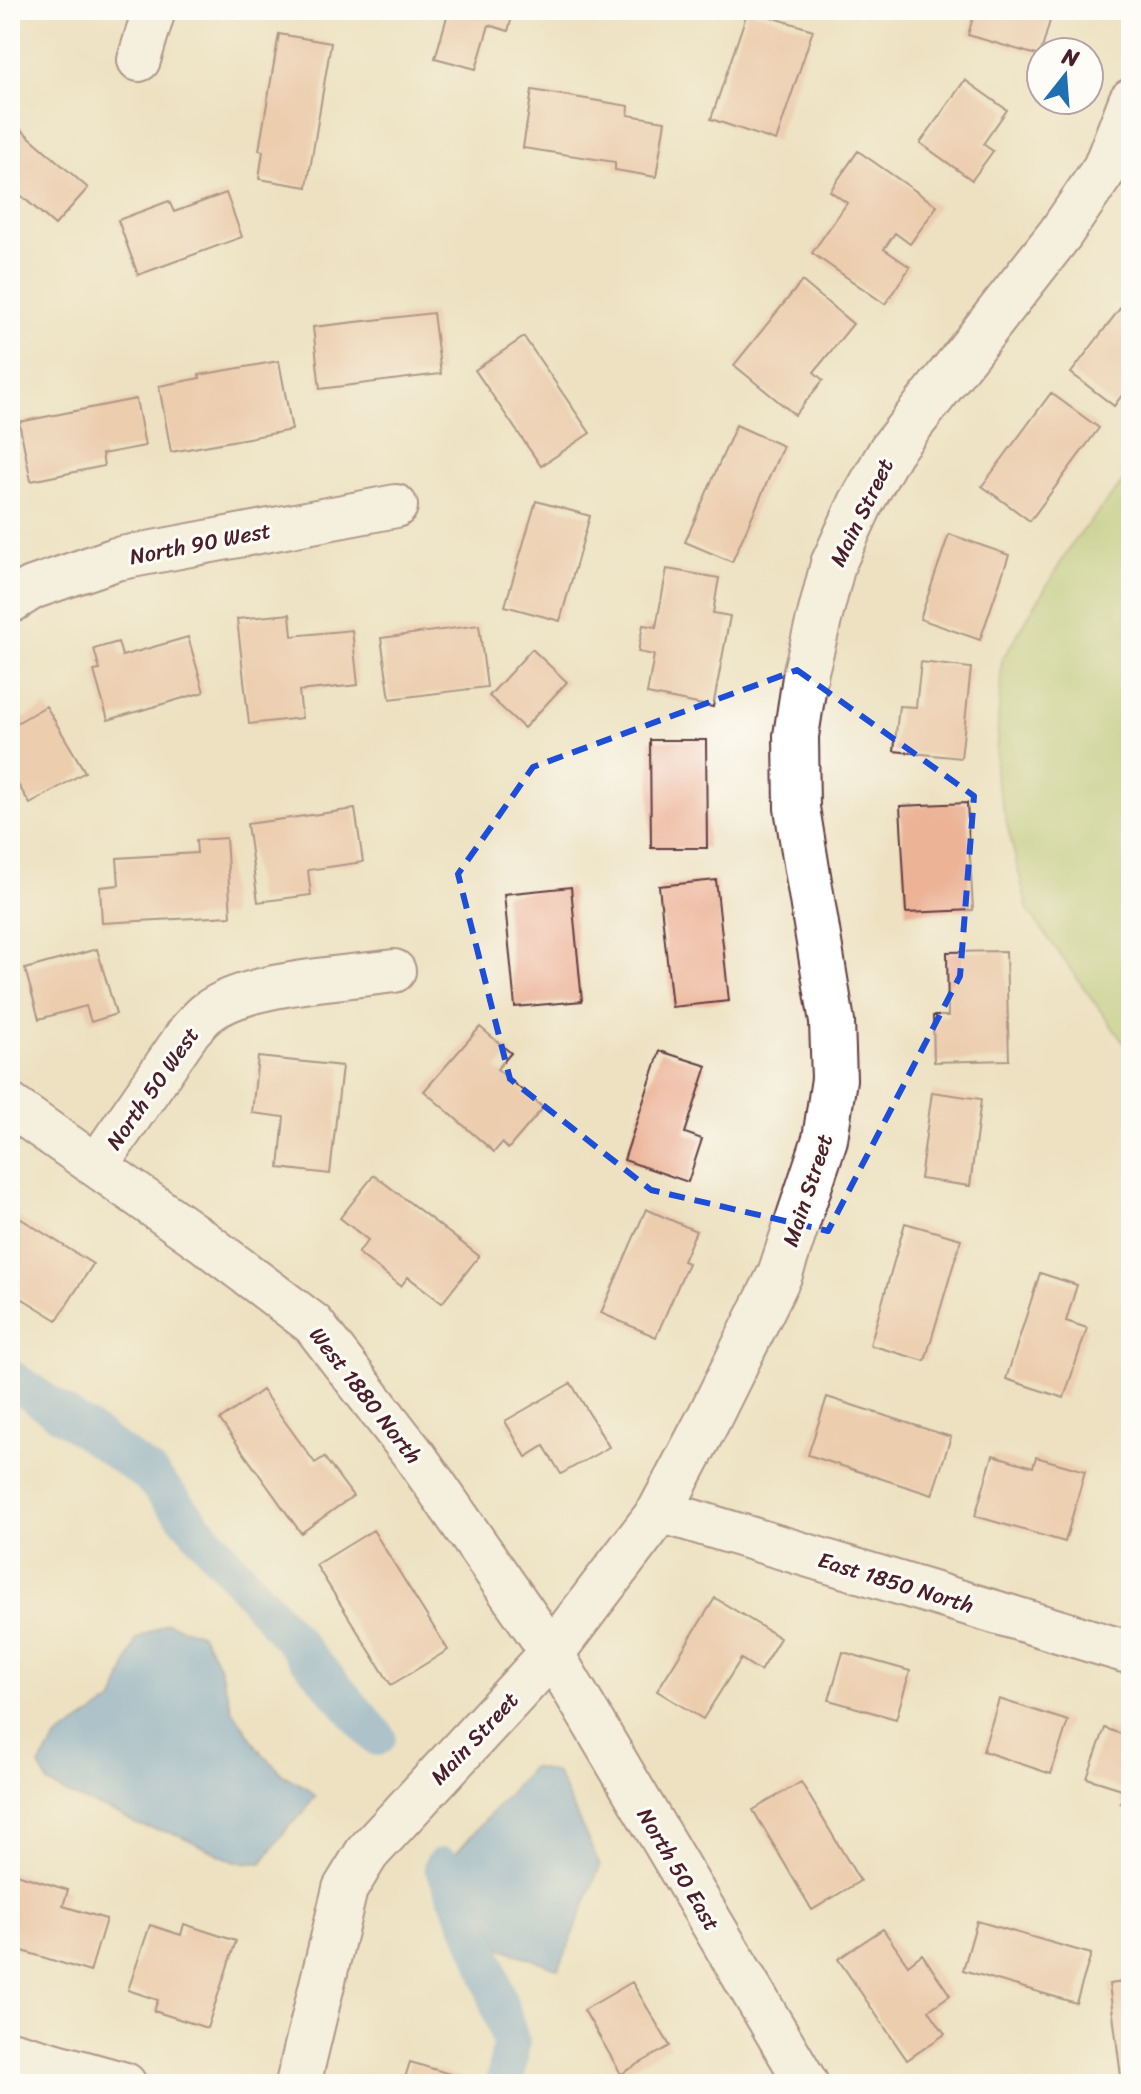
<svg xmlns="http://www.w3.org/2000/svg" width="1141" height="2094" font-family="Sriracha,sans-serif">
  <style>
    .green { fill: #aac66c; stroke: #7a724c; stroke-width: 2 }
    .water { fill: #639ed3; stroke: #565e7f; stroke-width: 2 }
    .lines { fill: none; stroke-linecap: round; stroke-linejoin: round }
    .canal { stroke: #639ed3; stroke-width: 38 }
    .building { fill: #ecb397 }
    .street-casing { stroke: #623c42; stroke-width: 46 }
    .secondary-casing { stroke: #623c42; stroke-width: 48 }
    .street { stroke: #fff; stroke-width: 42 }
    .secondary { stroke: #fff; stroke-width: 44 }
    .marked { fill: none; stroke: #1d4ed8; stroke-width: 6; stroke-dasharray: 16 10; stroke-linejoin: round }
    .labels { text-anchor: middle; stroke-width: 6; stroke-linejoin: round; paint-order: stroke }
    .street-label { font-size: 22px; fill: #4a1f2b; stroke: #fdfcf7 }
  </style>
  <rect width="100%" height="100%" fill="#fdfcf7"/>
  <filter id="ink" filterUnits="userSpaceOnUse"><feTurbulence type="fractalNoise" baseFrequency=".0125" numOctaves="2"/><feDisplacementMap in="SourceGraphic" scale="16" xChannelSelector="R" yChannelSelector="G"/><feConvolveMatrix kernelMatrix="1 2 1 2 8 2 1 2 1" color-interpolation-filters="sRGB"/></filter>
  <filter id="wash" filterUnits="userSpaceOnUse"><feTurbulence type="fractalNoise" baseFrequency=".006" numOctaves="4" result="noise"/><feDisplacementMap in="SourceGraphic" scale="32" xChannelSelector="R" yChannelSelector="G"/><feGaussianBlur stdDeviation="1.8" result="paint"/><feColorMatrix in="noise" values="0 0 0 0 0 0 0 0 0 0 0 0 0 0 0 0 0 1.4 0 .05"/><feComposite in="paint" operator="in"/></filter>
  <g filter="url(#wash)">
    <rect width="100%" height="100%" fill="#ede1c1"/>
    <path class="green" d="M1131,472v581l-103,-143 -33,-135 7,-115 70,-116z"/>
    <path class="water" d="M167,1623l34,11 17,29 14,46 27,41 24,25 25,13 7,8 -11,16 -16,15 -26,36 -27,-1 -56,-27 -41,-10 -19,-11 -50,-19 -20,-11 -10,-18 18,-28 57,-38 22,-61z
      M532,1767l25,6 43,93 -41,103 -58,-21 -45,-95z"/>
    <g class="lines">
      <path class="canal" d="M10,1378l139,96 228,263
        M443,1866l40,88 28,88 -6,42"/>
    </g>
    <g id="blocks">
      <path class="building" d="M449,10h65l-6,21 -19,-6 -13,44 -41,-11z
        M748,10l65,20 -37,111 -65,-22z
        M975,10h78l-13,46 -72,-21z
        M279,34l52,9 -24,144 -48,-8 4,-28 -4,-1z
        M965,80l42,30 -24,34 10,7 -21,29 -52,-37z
        M532,90l97,16 -1,9 37,6 -9,56 -41,-7v-8l-92,-14z
        M10,120l78,68 -33,37 -45,-39z
        M858,151l79,55 -27,38 -15,-11 -11,16 26,18 -25,37 -73,-51 35,-50 -17,-12z
        M226,193l16,44 -104,38 -20,-55 51,-19 5,11z
        M802,281l51,43 -39,48 9,8 -28,35 -61,-50z
        M1131,294v89l-17,23 -43,-33z
        M433,313l8,61 -121,15 -7,-62z
        M524,337l66,96 -49,33 -66,-96z
        M279,361l13,69 -121,22 -12,-66 41,-8 -1,-3z
        M1051,393l48,35 -69,93 -48,-35z
        M136,399l9,47 -43,8 2,12 -73,15 -12,-59z
        M736,425l47,21 -51,116 -47,-20z
        M536,501l54,15 -30,105 -55,-15z
        M949,534l60,21 -29,85 -60,-21z
        M667,569l52,9 -6,35 17,3 -17,91 -66,-13 7,-39 -16,-3 5,-27 13,2z
        M290,614l2,22 60,-6 6,55 -59,6 3,27 -53,6 -12,-105z
        M479,625l8,62 -97,12 -9,-61z
        M188,637l16,55 -96,28 -14,-49 6,-1 -6,-21 24,-7 4,14z
        M532,649l35,33 -43,46 -35,-32z
        M921,662l50,6 -10,90 -67,-7 5,-45 17,1z
        M46,706l39,66 -55,32 -19,-31 -1,1v-47z
        M650,740h56l1,108h-56z
        M967,803l6,107 -67,3 -6,-107z
        M355,809l8,53 -55,8 3,25 -53,7 -11,-78z
        M226,838l5,78 -129,7 -2,-36 19,-2 -2,-27 80,-5 -1,-13z
        M716,880l13,121 -57,6 -13,-121z
        M571,887l11,114 -67,6 -11,-113z
        M97,949l19,65 -25,8 -5,-16 -47,13 -14,-50z
        M1006,951l3,109 -75,2 -1,-46h15l-1,-64z
        M480,1027l31,26 -14,16 46,39 -35,41 -6,-6 -8,9 -70,-61z
        M660,1051l47,15 -22,67 17,6 -14,43 -64,-22z
        M258,1057l84,9 -12,108 -51,-6 5,-51 -32,-4z
        M932,1092l49,7 -11,87 -50,-7z
        M374,1175l105,81 -37,47 -34,-26 -7,9 -43,-33 10,-13 -28,-22z
        M646,1209l50,22 -13,30 5,2 -32,74 -55,-24z
        M10,1212l83,52 -36,56 -47,-29z
        M905,1223l56,16 -36,122 -55,-16z
        M1040,1273l37,12 -11,36 21,7 -23,70 -58,-19z
        M571,1383l38,64 -48,27 -17,-28 -18,11 -21,-36z
        M262,1390l53,73 9,-6 29,39 -52,37 -81,-113z
        M827,1397l124,40 -19,58 -124,-40z
        M993,1455l40,12 3,-10 49,14 -20,71 -90,-26z
        M373,1530l75,120 -57,35 -75,-120z
        M715,1598l65,40 -20,33 -19,-12 -38,60 -46,-28z
        M843,1652l67,19 -14,48 -67,-19z
        M999,1699l69,22 -17,53 -68,-23z
        M1105,1728l26,10v69l-11,-4 5,-13 -38,-12z
        M801,1782l59,99 -48,29 -59,-100z
        M10,1872l58,18 -5,16 43,13 -16,53 -80,-25z
        M977,1921l114,33 -15,49 -113,-33z
        M184,1924l52,17 -29,87 -53,-17 4,-11 -30,-10 22,-65 31,10z
        M883,1929l25,36 14,-11 28,41 -21,15 16,24 -38,26 -69,-101z
        M1131,1981v103h-9l-13,-100z
        M632,1982l38,64 -49,28 -37,-64z
        M410,2062l67,20 -1,2h-73z"/>
    </g>
  </g>
  <g filter="url(#ink)">
    <use href="#blocks" fill-opacity="0" stroke="#623c42" stroke-width="2"/>
    <g class="lines">
      <g class="street-casing">
        <path id="street" d="M139,60l15,-50
          M10,602l22,-14 84,-29 280,-53
          M10,1105l193,136 110,83 102,132 137,197 255,431
          M97,1165l93,-135c6,-6 11,-13 18,-18 39,-30 136,-34 186,-41
          M660,1511l471,142
          M10,2052l115,32"/>
      </g>
      <g class="secondary-casing">
        <path id="secondary" d="M298,2084l47,-195 22,-36 185,-200 108,-142 48,-91 72,-146 45,-135 9,-60 -2,-57 -35,-214 -1,-72 10,-65 27,-107 28,-61 30,-53 169,-216 45,-66 26,-67"/>
      </g>
      <use href="#street" class="street"/>
      <use href="#secondary" class="secondary"/>
    </g>
  </g>
  <path d="M0 0H1141V2094H0ZM797,670l177,126 -14,180 -132,255 -177,-41 -141,-111 -52,-205 75,-107z" fill="#ede1c1" fill-opacity=".55" fill-rule="evenodd"/>
  <path class="marked" d="M797,670l177,126 -14,180 -132,255 -177,-41 -141,-111 -52,-205 75,-107z"/>
  <g class="labels">
    <g class="street-label">
      <text transform="translate(861 512) rotate(-64)" y="8">Main Street</text>
      <text transform="translate(200 543) rotate(-11)" y="8">North 90 West</text>
      <text transform="translate(152 1088) rotate(-55)" y="8">North 50 West</text>
      <text transform="translate(807 1190) rotate(-72)" y="8">Main Street</text>
      <text transform="translate(366 1395) rotate(52)" y="8">West 1880 North</text>
      <text transform="translate(896 1582) rotate(17)" y="8">East 1850 North</text>
      <text transform="translate(474 1738) rotate(-47)" y="8">Main Street</text>
      <text transform="translate(679 1869) rotate(59)" y="8">North 50 East</text>
    </g>
  </g>
  <rect width="1141" height="2094" fill="none" stroke="#fdfcf7" stroke-width="40"/>
  <g transform="translate(1065 76) rotate(17)"><circle r="38" fill="#fdfcf7" stroke="#b5a4a5" stroke-width="2"/>
  <path d="M0-6L14 30L0 20L-14 30Z" fill="#1f6fb2"/>
  <text y="-12" font-size="22" font-weight="bold" text-anchor="middle" fill="#4a1f2b">N</text>
  </g>
</svg>
